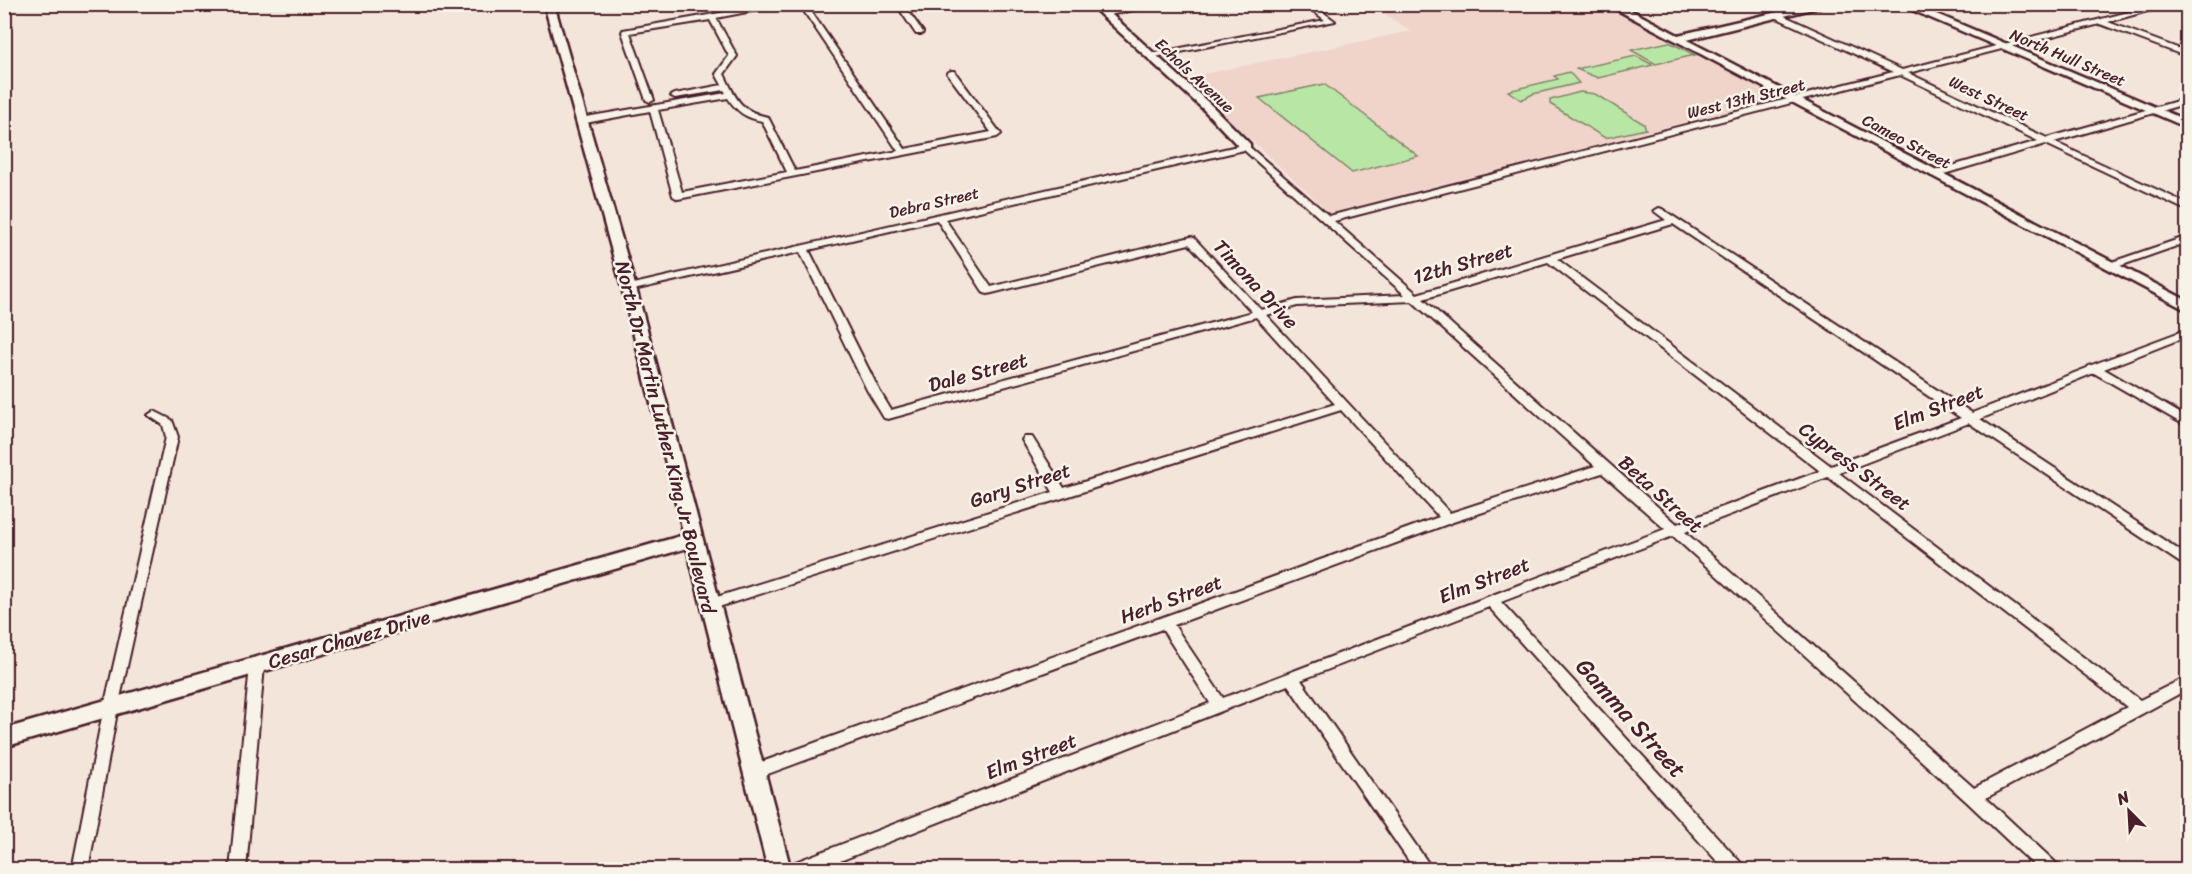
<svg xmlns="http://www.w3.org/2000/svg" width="2192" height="874" font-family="Sriracha,sans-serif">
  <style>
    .built { fill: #f0d4ca }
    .green { fill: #b8e7a5; stroke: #818368; stroke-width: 1.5 }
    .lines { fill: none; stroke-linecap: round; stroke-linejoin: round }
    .street-casing { stroke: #4a1f2b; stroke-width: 4 }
    .secondary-casing { stroke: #4a1f2b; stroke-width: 5 }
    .street { fill: #f7f3e8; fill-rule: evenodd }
    .secondary { fill: #f7f3e8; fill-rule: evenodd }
    .labels { text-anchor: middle; stroke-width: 5; stroke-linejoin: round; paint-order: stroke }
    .far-street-label { font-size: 16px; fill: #4a1f2b; stroke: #f7f3e8 }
    .street-label { font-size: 20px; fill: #4a1f2b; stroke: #f7f3e8 }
    .near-street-label { font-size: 24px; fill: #4a1f2b; stroke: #f7f3e8 }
  </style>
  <rect width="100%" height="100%" fill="#f4e5da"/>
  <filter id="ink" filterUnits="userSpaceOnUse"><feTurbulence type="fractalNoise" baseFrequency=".0167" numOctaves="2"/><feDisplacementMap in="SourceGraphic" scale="12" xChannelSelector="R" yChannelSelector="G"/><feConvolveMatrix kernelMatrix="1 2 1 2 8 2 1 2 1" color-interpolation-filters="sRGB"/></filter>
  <g filter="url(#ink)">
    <path class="built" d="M1602,4l178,94 -450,115 -146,-135 227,-47 -40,-26z"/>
    <path class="green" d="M1669,42l26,13 -39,9 -25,-14z
      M1636,56l17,9 -55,13 -22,-9z
      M1569,72l10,11 -46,11 -12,6 -13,-9 50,-12 -4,-3z
      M1324,84l94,72 -66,17 -93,-75z
      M1580,92l15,2 49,30 2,5 -41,9 -55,-34v-4z"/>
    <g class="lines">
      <g class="street-casing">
        <path id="street" d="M164,4h7l-4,3z
          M771,4h18l-73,14 21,38 -13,18c12,24 15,37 44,43l27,54 103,-20 -99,-147h7l99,145 86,-17 -44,-59 4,-2h3l47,63 -4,3 -319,62 -5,-3 -23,-85 -70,13 -4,-3 4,-3 146,-25 -2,-3 -49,8 -4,-2 4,-2 47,-9 -6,-11 13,-18 -19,-36 -80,13 24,67 -4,2 -4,-2 -24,-68 1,-2zM728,98c9,14 18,20 34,23l25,51 -105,20 -24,-82z
          M896,4h7l20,28 -1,2h-6z
          M1145,4h18l-59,12 -4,-2z
          M1304,4h8l23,17 -185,37 -4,-2 4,-2 175,-34z
          M2160,4h13l-65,18 80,30v5l-88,-33 -192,49 139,65 141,-40v5l-134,39 134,62v7l-142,-67 -109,32h-6v-4l107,-31 -138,-66 -566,146 83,73 249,-74 -12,-9 5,-3 3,1 310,204 115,-45 2,-2 99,-37v7l-84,33 84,49v9l-94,-54 -114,46 208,137v12l-219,-145 -130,50 301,227 48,-24v13l-202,109 71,66 2,6h-20l-72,-68 -294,-266 -172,66 241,262 2,6h-19l-236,-263 -188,73 132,190h-18l-127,-185 -471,185h-29l2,-6 420,-161 -48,-74 -408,150 -6,-2 -2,-5 2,-5 691,-250 -98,-107 -632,200 -5,-1 -2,-4 2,-4 349,-109 -31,-52 2,-3h8l32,51 271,-84 -79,-87 -368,102 -4,-1 -17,-28 -67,-138 -171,39 -5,-3 1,-2 621,-142 83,72 564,-144 -118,-55v-4h3l124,57zM1244,150l161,145 -108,5 -36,10 -67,-72 -3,-1 -200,50 -46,-68zM937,220l47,73 4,1 201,-50 63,68 -361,98 -12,-20 -70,-140zM1673,224l288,194 -130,48 -274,-207zM1548,262l272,209 -143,53 -254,-225zM1412,301l183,165 -145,47 -184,-198 31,-9zM1602,473l63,56 -442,169 -49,-73 279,-103zM1828,477l299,230 -153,81 -289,-256z
          M2188,236v6l-74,26 -4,1 -5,-3 1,-2z
          M154,411l18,9 6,17 -60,270 -30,163h-16l32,-163 62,-270 -3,-12 -15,-10z
          M257,660l5,2 2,4 -18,204h-16l20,-204 2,-4z"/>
      </g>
      <g class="secondary-casing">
        <path id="secondary" d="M544,4h10l82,284 155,582h-23l-81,-322 -683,199v-18l680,-194 -62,-247z
          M1089,4h11l111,101 39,39v6h-8l-39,-41z
          M1606,4h13l59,31 134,-31h20l-145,36 501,261v10z
          M1898,4h15l275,117v7z"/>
      </g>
      <use href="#street" class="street"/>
      <use href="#secondary" class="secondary"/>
    </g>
  </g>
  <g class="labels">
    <g class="far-street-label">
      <text transform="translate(2068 57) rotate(23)" y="6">North Hull Street</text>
      <text transform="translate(1195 75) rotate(43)" y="6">Echols Avenue</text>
      <text transform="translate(1746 98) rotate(-14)" y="6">West 13th Street</text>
      <text transform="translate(1989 98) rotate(25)" y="6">West Street</text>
      <text transform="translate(1907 141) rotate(28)" y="6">Cameo Street</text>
      <text transform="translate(934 202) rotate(-13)" y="6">Debra Street</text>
    </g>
    <g class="street-label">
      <text transform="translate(1463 263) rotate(-16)" y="7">12th Street</text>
      <text transform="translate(1256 284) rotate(47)" y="7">Timona Drive</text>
      <text transform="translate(978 372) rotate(-15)" y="7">Dale Street</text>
      <text transform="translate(1938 407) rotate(-21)" y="7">Elm Street</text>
      <text transform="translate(666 437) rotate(76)" y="7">North Dr Martin Luther King Jr Boulevard</text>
      <text transform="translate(1855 466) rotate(37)" y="7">Cypress Street</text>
      <text transform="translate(1020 485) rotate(-18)" y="7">Gary Street</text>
      <text transform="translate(1661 494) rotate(42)" y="7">Beta Street</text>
      <text transform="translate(1484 580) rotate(-21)" y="7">Elm Street</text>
      <text transform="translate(1171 599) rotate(-20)" y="7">Herb Street</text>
      <text transform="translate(349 639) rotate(-16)" y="7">Cesar Chavez Drive</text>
      <text transform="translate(1031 756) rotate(-21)" y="7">Elm Street</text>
    </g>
    <g class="near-street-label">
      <text transform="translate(1631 718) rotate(48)" y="8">Gamma Street</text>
    </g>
  </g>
  <rect width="2192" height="874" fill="none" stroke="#f7f3e8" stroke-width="24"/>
  <rect x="12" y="12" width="2168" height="850" fill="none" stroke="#4a1f2b" stroke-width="2" filter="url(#ink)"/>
  <g transform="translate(2129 811) rotate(336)" stroke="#f7f3e8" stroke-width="4.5" paint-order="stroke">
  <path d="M0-4.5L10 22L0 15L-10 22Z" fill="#4a1f2b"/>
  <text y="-9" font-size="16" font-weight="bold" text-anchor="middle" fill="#4a1f2b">N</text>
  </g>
</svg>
